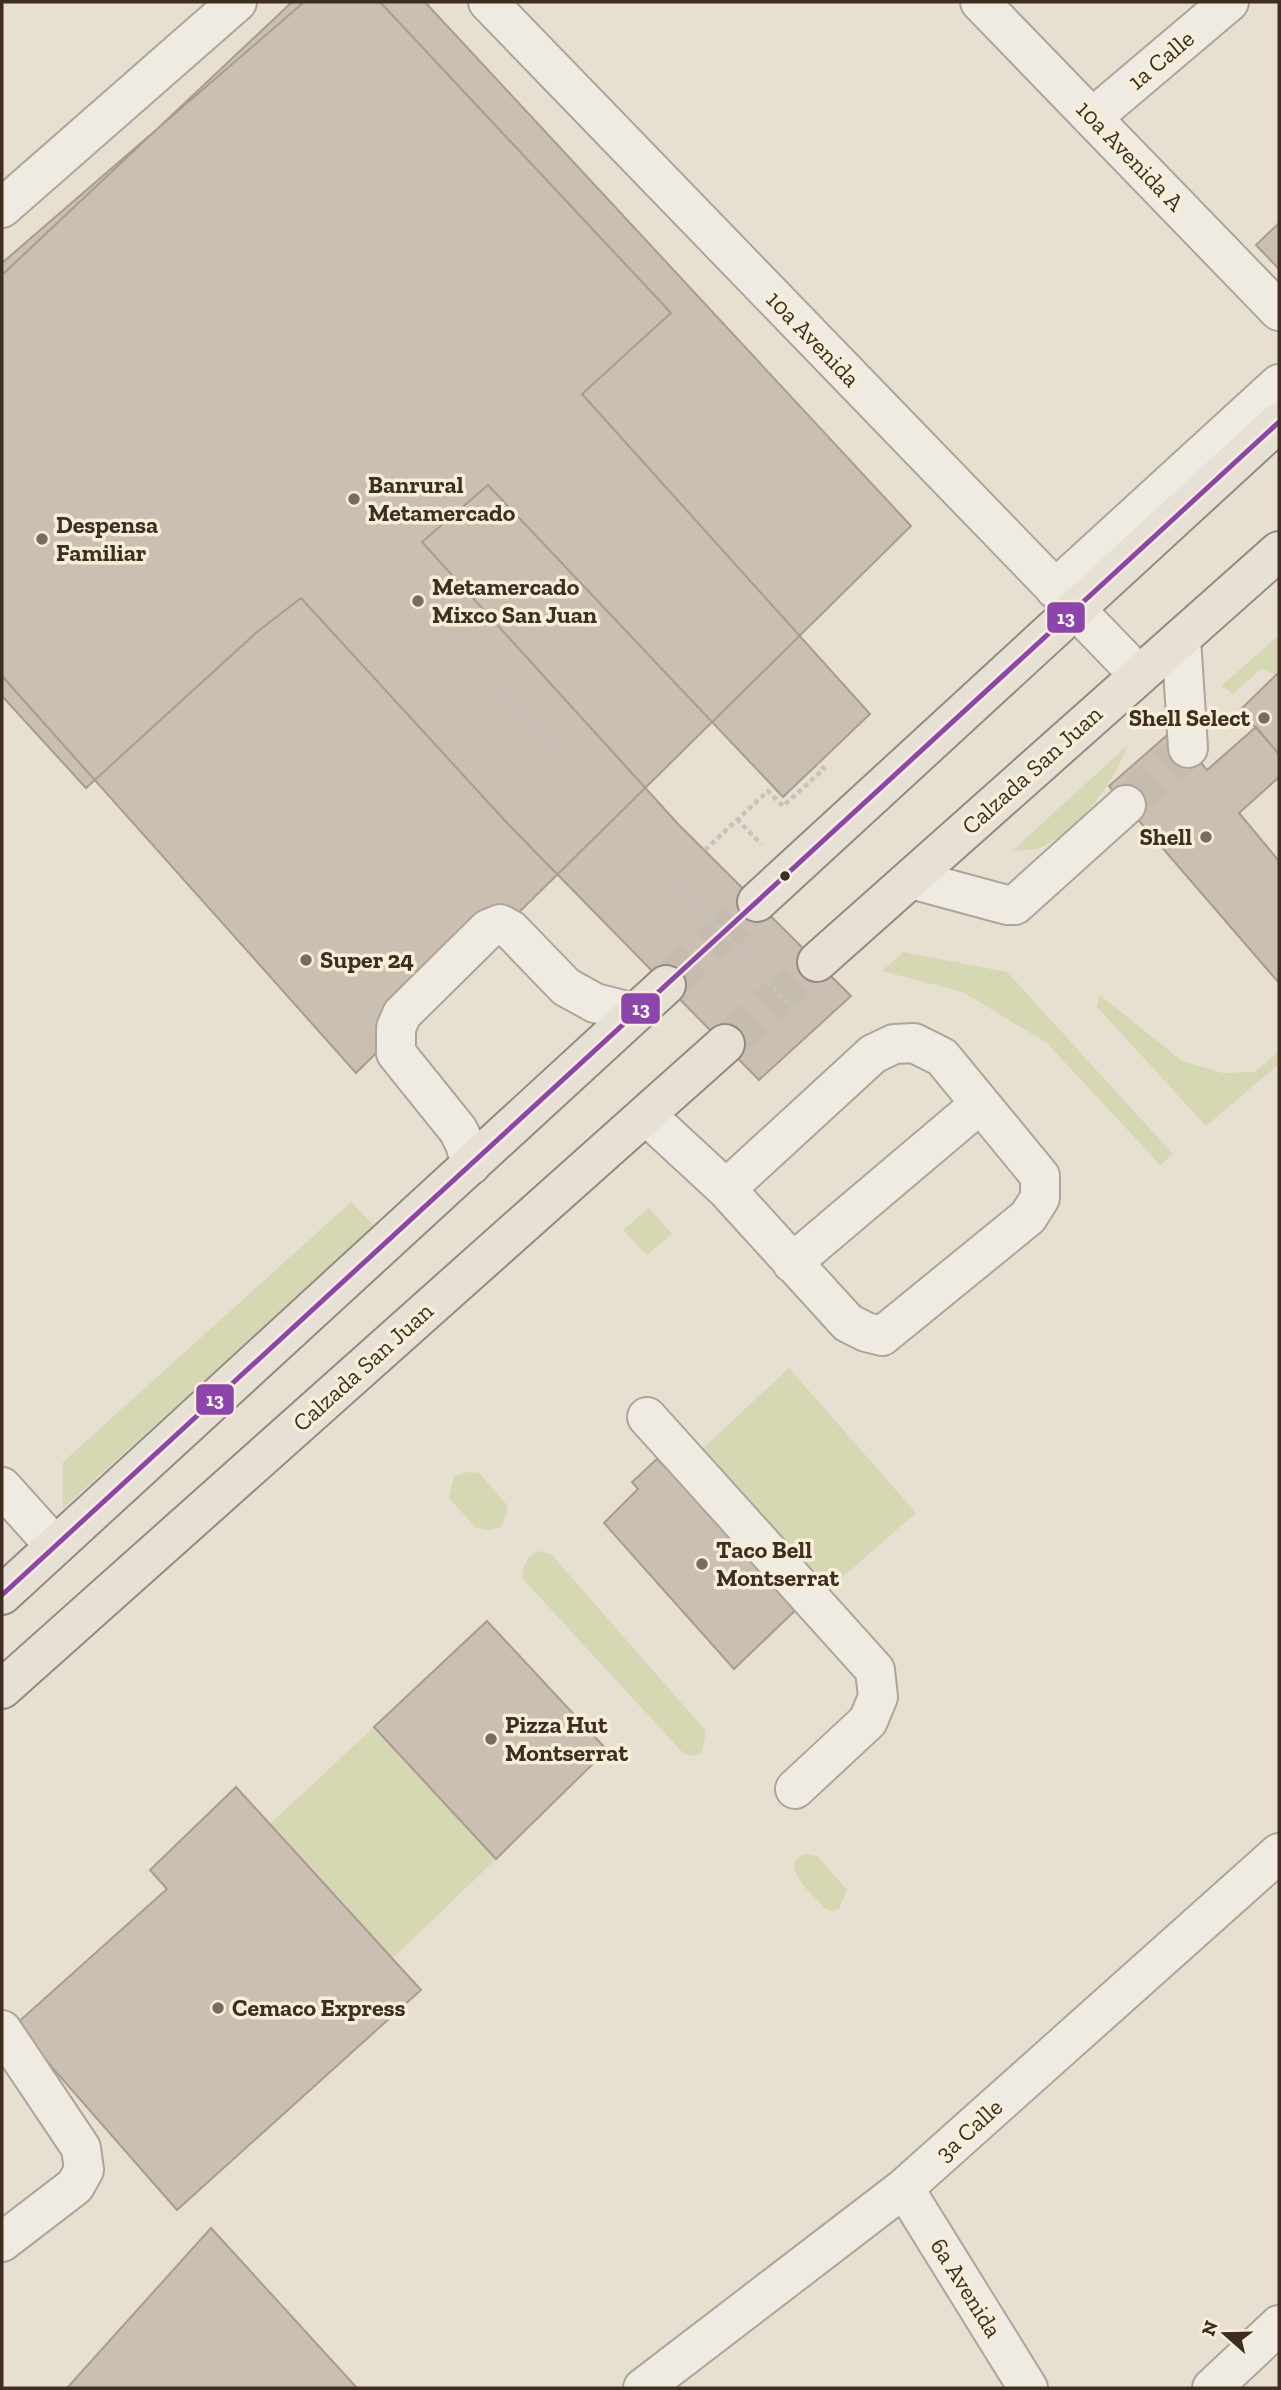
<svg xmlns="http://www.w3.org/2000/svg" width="1281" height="2390" font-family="'Zilla Slab',serif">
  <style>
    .green { fill: #d6d7b3 }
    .building { fill: #cbbfb2; stroke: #a89c90; stroke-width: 2 }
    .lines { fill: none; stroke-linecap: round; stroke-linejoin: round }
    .minor-tunnel { stroke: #c5bcae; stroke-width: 38; stroke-dasharray: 38 19; stroke-linecap: butt }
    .major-tunnel { stroke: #c5bcae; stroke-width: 38; stroke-dasharray: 38 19; stroke-linecap: butt }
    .minor-casing { stroke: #ada599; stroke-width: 42 }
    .major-casing { stroke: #928b80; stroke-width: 42 }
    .path { stroke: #c8c2b9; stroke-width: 4.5; stroke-dasharray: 5 3.5; stroke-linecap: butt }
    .minor { stroke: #efebe3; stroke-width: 38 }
    .major { stroke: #e6e1d4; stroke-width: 38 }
    .path-bridge { stroke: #c8c2b9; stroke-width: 4.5; stroke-dasharray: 5 3.5; stroke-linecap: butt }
    .bus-1-casing { stroke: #f7eed8; stroke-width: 10 }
    .bus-1 { stroke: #8e44ad; stroke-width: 5 }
    .poi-dot { fill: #786c5e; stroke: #f7eed8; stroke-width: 2.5 }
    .bus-dot { fill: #3d2e20; stroke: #f7eed8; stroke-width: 2.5 }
    .labels { text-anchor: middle; stroke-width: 7; stroke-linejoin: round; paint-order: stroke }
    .street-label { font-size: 24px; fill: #3d2e20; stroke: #f7eed8 }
    .poi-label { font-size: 24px; font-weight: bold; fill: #3d2e20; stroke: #f7eed8; text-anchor: start }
    .line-badge { stroke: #f7eed8; stroke-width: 2.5 }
    .badge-label { font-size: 19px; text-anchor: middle; font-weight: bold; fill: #fff }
  </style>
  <rect width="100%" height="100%" fill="#e7e0d1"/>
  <path class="green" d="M1279,635v41l-18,-7 -28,25 -12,-8z
    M1128,745c-16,40 -48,85 -88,103 -8,3 -19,2 -28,3z
    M904,952l103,20 166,182 -13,11 -113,-122 -84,-51 -81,-21z
    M1100,995l82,66 41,12 31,-1 25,-20v12l-73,62 -109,-119z
    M351,1202l24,25 -312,281v-46z
    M649,1208l23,26 -25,21 -24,-25z
    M789,1368l127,145 -93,81 -123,-143z
    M468,1472l11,1 28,32v7l-6,15 -13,3 -12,-2 -27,-30 5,-22z
    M540,1551l11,3 155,177 -4,22 -9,3 -9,-2 -162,-176c2,-14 4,-22 18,-27z
    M374,1727l122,132 -104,100 -122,-135z
    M805,1854l12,2 30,34 -8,19 -6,2 -7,-2c-11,-12 -50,-44 -21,-55z"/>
  <path class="building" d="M292,2h88l291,311 -89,81 288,320 -87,83 -295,-312 -66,57 257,283 172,171 -92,84 -251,-256 -207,-226 -44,34 -171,156 -84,-92v-421z
    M304,2h121l486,524 -555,547 -354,-397v-413z
    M1279,223v46l-23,-24z
    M1277,674l2,2v78l-39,-44z
    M1256,727l23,27v23l-40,36 40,48v122l-170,-197 64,-56 34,40z
    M657,1459l8,8 6,-6 130,144 -67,64 -130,-146 34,-34 -6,-7z
    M487,1621l120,129 -111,109 -122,-132z
    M236,1787l185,203 -244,220 -162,-185 152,-136 -17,-19z
    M211,2228l146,160h-290z"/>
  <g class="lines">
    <path class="minor-tunnel" d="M1126,805l62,-57"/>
    <path class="major-tunnel" d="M666,985l91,-83
      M725,1044l92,-82"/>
    <g class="minor-casing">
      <path id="minor" d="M488,2l651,673
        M980,2l299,309
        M1092,118l137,-116
        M2,208l235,-206
        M1055,589l224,-205
        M1181,638l7,110
        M911,879l96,26h8l111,-100
        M646,1115l80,74 122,134 18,9 16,4 146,-119 12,-19v-22l-98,-119 -28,-14 -20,1 -21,10 -147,135
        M471,1165l-6,-21 -7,-14 -62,-77v-25l6,-14 86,-85 12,-5 11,6 55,57 29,16 40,10
        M792,1263l188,-159
        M647,1417l228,253 3,27 -10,24 -73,68
        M2,1487l53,59
        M2,2030l79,118 3,22 -9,16 -73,56
        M904,2188l124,200
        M643,2388l261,-200 375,-335
        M1212,2388l67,-63"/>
    </g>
    <g class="major-casing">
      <path id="major" d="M757,902l522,-480
        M817,962l462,-411
        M2,1595l664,-610
        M2,1689l723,-645"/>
    </g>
    <path class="path" d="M737,819l24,25
      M705,850l63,-59 15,15 41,-37 -5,-6"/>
    <use href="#minor" class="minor"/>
    <use href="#major" class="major"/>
    <path class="path-bridge" d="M417,599l392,427"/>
    <g class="bus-1-casing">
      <path id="bus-1" d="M2,1595l1277,-1173"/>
    </g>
    <use href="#bus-1" class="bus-1"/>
  </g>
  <g class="poi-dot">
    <circle cx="354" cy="499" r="7"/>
    <circle cx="42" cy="539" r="7"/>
    <circle cx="418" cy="601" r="7"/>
    <circle cx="1264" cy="718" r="7"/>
    <circle cx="1206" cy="837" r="7"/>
    <circle cx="306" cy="960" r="7"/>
    <circle cx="702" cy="1564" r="7"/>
    <circle cx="491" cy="1739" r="7"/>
    <circle cx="218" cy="2008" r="7"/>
  </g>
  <circle class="bus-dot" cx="785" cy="876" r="6"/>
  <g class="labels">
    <g class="street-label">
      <text transform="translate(1161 60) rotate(-40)" y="8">1a Calle</text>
      <text transform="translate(1130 156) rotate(46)" y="8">10a Avenida A</text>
      <text transform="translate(813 339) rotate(46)" y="8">10a Avenida</text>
      <text transform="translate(1032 770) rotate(-42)" y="8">Calzada San Juan</text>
      <text transform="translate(363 1367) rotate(-42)" y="8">Calzada San Juan</text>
      <text transform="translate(969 2130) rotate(-42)" y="8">3a Calle</text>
      <text transform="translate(966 2288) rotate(58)" y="8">6a Avenida</text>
    </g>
    <g class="poi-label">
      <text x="368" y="493">Banrural<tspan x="368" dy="28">Metamercado</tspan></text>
      <text x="56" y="533">Despensa<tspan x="56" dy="28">Familiar</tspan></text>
      <text x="432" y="595">Metamercado<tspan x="432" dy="28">Mixco San Juan</tspan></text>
      <text x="1250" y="726" text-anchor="end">Shell Select</text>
      <text x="1192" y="845" text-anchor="end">Shell</text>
      <text x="320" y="968">Super 24</text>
      <text x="716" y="1558">Taco Bell<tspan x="716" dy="28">Montserrat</tspan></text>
      <text x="505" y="1733">Pizza Hut<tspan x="505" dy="28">Montserrat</tspan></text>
      <text x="232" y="2016">Cemaco Express</text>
    </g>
  </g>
  <g class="line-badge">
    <rect x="1046" y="601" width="40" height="33" rx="7" fill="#8e44ad"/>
    <rect x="620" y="992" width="41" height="33" rx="7" fill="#8e44ad"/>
    <rect x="195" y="1383" width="40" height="33" rx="7" fill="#8e44ad"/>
  </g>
  <g class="badge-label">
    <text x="1066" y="624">13</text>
    <text x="641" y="1015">13</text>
    <text x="215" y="1406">13</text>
  </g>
  <rect width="1281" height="2390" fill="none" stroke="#3d2e20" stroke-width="7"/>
  <g transform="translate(1225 2334) rotate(290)" stroke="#f7eed8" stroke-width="5" paint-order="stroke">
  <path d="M0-5L12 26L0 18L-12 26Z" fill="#3d2e20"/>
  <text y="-10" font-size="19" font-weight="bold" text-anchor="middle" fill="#3d2e20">N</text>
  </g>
</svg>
